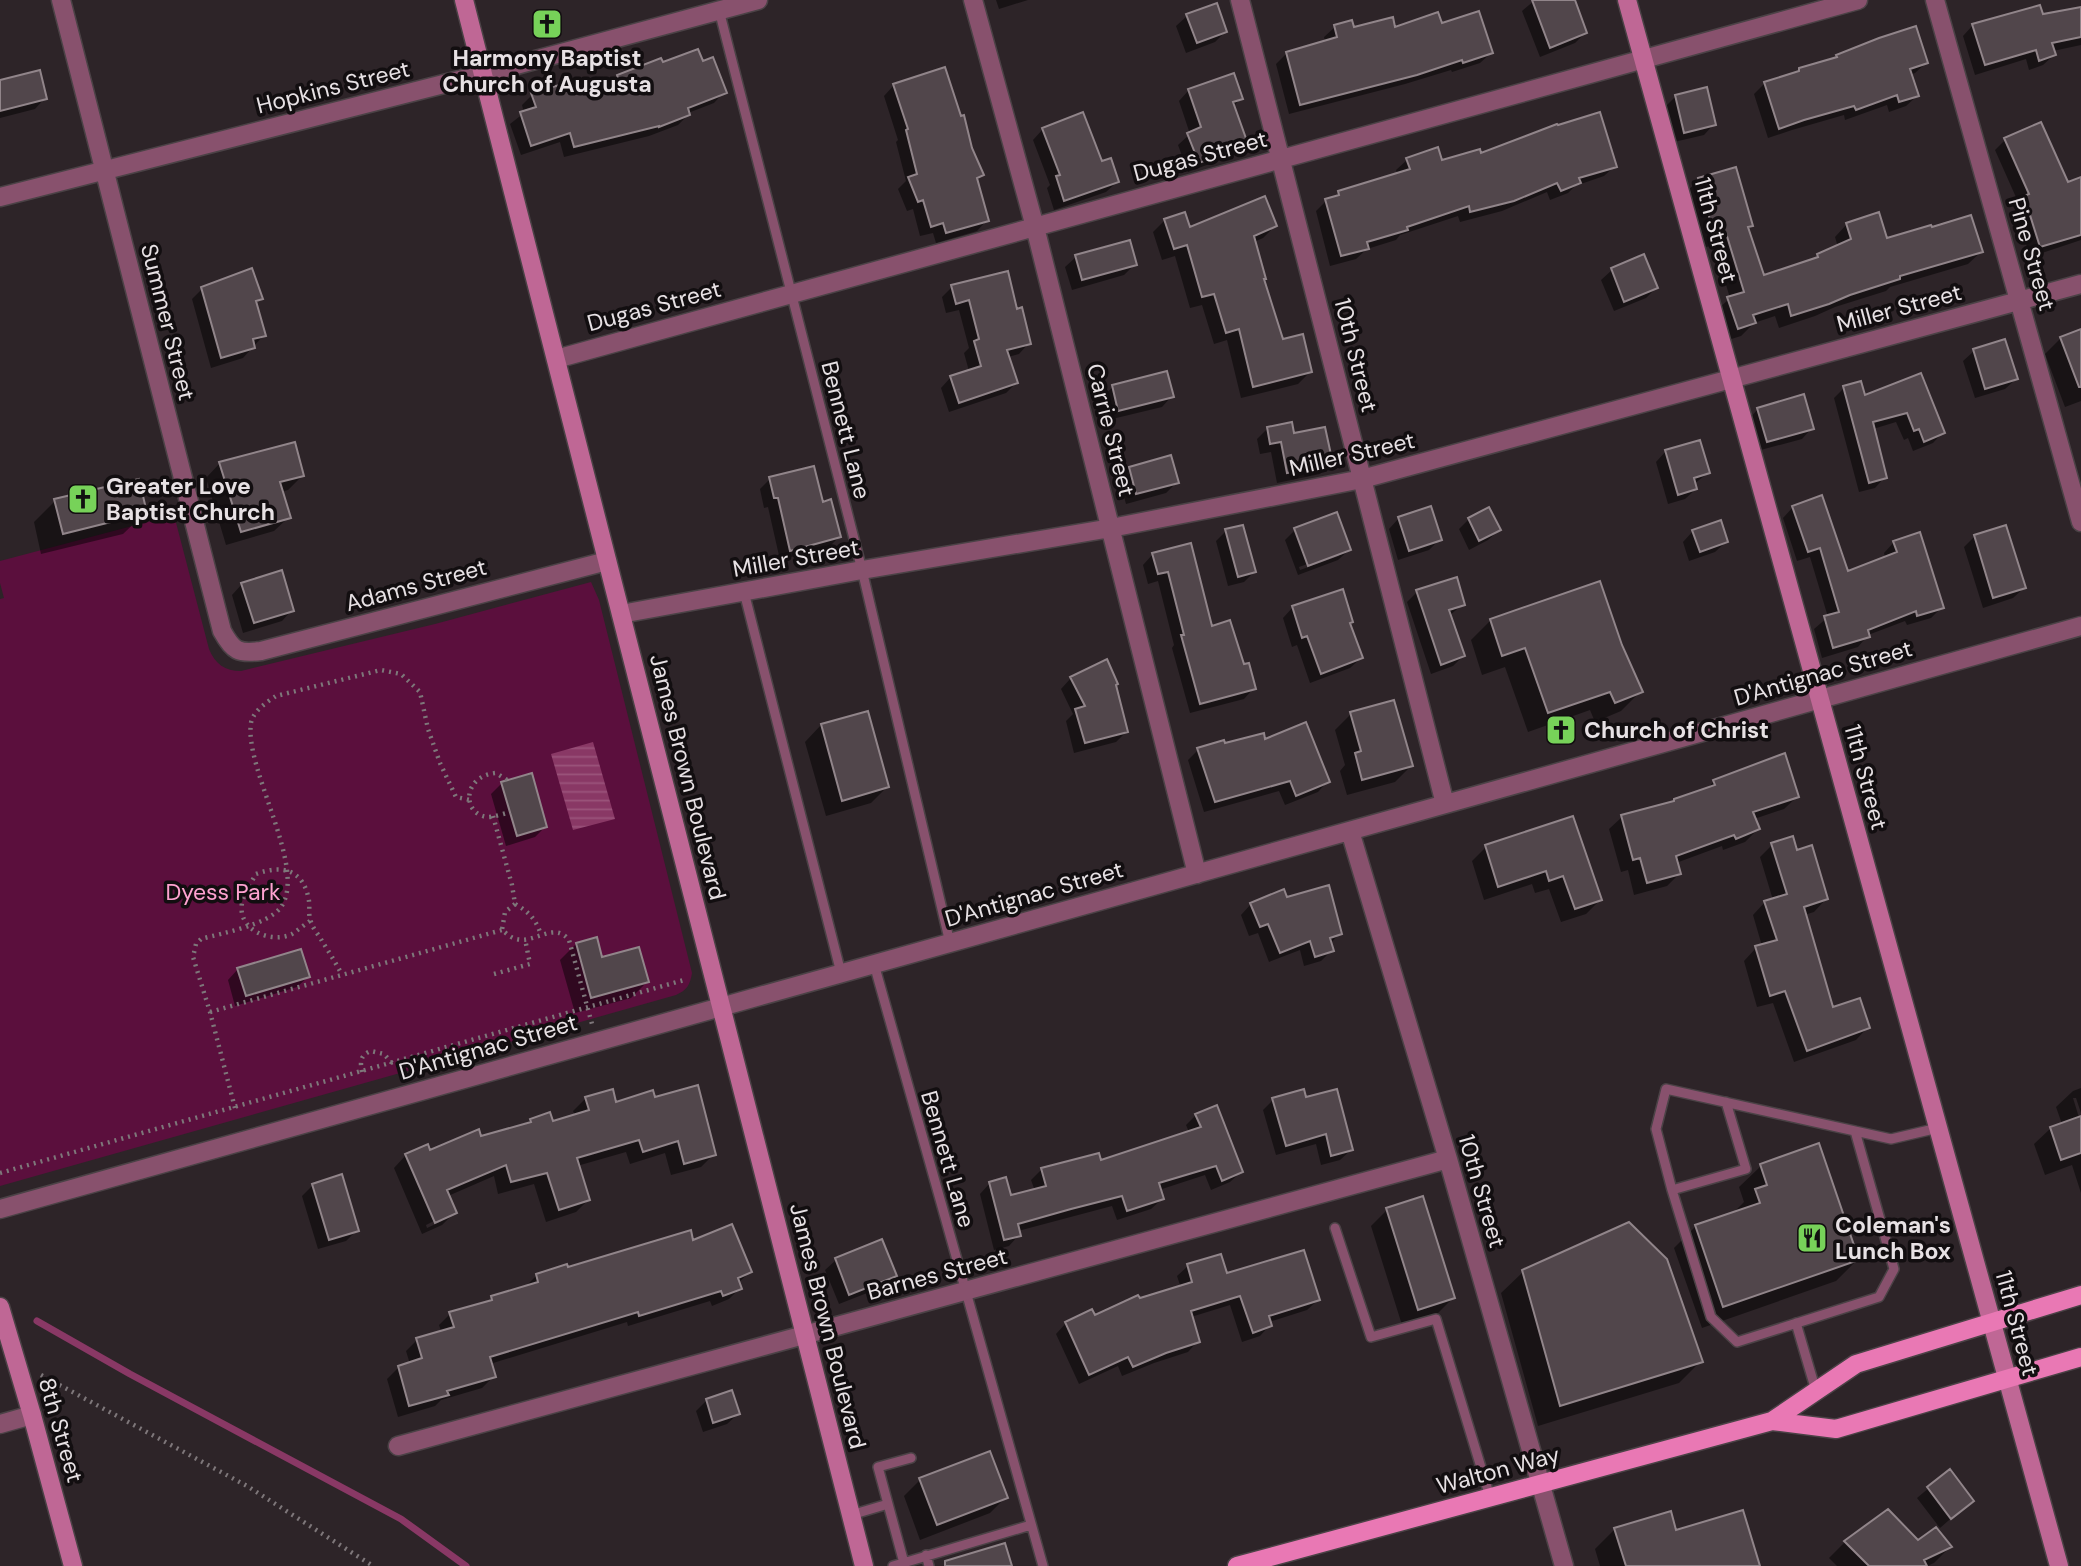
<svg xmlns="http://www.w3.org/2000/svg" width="2081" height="1566" font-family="'DM Sans',sans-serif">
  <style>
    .park { fill: #5b0f3d }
    .water { fill: url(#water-rules) }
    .shadow { fill: #0007; fill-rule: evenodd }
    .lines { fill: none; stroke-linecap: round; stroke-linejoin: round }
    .stream { stroke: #893865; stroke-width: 7 }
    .building { fill: #51464b; stroke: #91858a; stroke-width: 2 }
    .lane-casing { stroke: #4b4246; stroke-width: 12 }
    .street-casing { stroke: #4b4246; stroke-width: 21 }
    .secondary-casing { stroke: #4b4246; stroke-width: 21 }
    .primary-casing { stroke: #4b4246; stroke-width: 21 }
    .path { stroke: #7e777a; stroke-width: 4.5; stroke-dasharray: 2 5; stroke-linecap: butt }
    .lane { stroke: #88516d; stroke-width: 9 }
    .street { stroke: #88516d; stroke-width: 18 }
    .secondary { stroke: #bf6795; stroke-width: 18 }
    .primary { stroke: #e978b4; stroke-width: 18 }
    .labels { text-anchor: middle; stroke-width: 7; stroke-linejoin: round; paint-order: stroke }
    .poi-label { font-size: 23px; font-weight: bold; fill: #e7e1e4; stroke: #120e10; text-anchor: start }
    .street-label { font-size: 23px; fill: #e7e1e4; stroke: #120e10 }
    .park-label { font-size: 23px; fill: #fea2d0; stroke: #120e10 }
  </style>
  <defs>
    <pattern id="water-rules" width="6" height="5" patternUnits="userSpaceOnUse" patternTransform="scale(1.75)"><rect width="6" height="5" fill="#893865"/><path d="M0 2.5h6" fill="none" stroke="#9a547b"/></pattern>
  </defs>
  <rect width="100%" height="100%" fill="#2d2428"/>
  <path class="park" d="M174,515l35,134c6,15 16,22 32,22l194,-47 156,-42 8,18 93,373c-2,12 -5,17 -16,22l-676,191v-587l4,-1 -4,-15v-22z"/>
  <path class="water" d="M593,742l22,77 -42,11 -22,-76z"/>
  <path class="shadow" d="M996,0h32l-29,9z
    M1535,0h38l12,33 -10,10 -35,14 -18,-46z
    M2081,9v36l-28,6 1,4 -11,10 -14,5 -3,-11 -51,16 -12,-39 10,-11 69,-9z
    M1187,16l38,16 -10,10 -29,11 -10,-27z
    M1440,26l51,27 -11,10 -28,9 -1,-2 -46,14 -116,30 -13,-50 11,-11 38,-11 -1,-5 11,-10 18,2z
    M1880,39l46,24 -11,10 -5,2 7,21 -11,10 -17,6 -2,-7 -42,15 -1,-5 -52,15 -24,8 -14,-44 11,-11 30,-9 5,-4 33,-10 4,-4z
    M702,63l22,29 -10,11 -26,10v2l-10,10 -29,11 -85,21 -4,-15 -39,13 -11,-31 14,-11 -2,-8 10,-10 50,-1 26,-7 10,-10 44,-13z
    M0,82l45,16 -10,11 -35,9z
    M894,85l66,33 22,56 -6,6 11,40 -10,11 -41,12 -3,-10 -13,3 -7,-27 -6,2 -9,-22 8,-8 -10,-39 2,-2 -14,-44z
    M1706,89l8,35 -10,11 -30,7 -9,-35 10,-10z
    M1189,90l52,8 -8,9 13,36 -10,11 -48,18 -10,-27 12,-11 -11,-33z
    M1043,129l58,34 16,19 -11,10 -52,18 -7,-22 3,-3 -17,-45z
    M2005,140l62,44 14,-5v61l-51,17 -15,-49 4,-4 -24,-54z
    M1480,156l135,10 -11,10 -29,10 -7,7 -18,7 -3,-8 -45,19 -42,11 -2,-6 -58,19 -4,5 -29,9 -11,10 -26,7 -14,-55 10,-10 7,-2 6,-6 59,-18 -2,-5 11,-10 34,2z
    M1699,180l52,45 -4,4 16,48 50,-16 5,-5 20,-9 -3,-10 12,-13 39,16 95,12 -13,12 -78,23 -4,4 -51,16 -20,9 -36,12 -4,-12 -21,7 -13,13 -16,5 -9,-30 14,-13 -16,-53 -12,3 -16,-56z
    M1165,220l24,9 86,-3 -12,12 -9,4 9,38 19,61 28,31 -12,12 -57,14 -14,-58 -13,4 -12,-39 -12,3 -15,-52 -13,4 -9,-28z
    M1076,257l59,7 -11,11 -52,15 -7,-23z
    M1643,257l13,31 -10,10 -32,13 -13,-31 11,-10z
    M952,287l63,24 14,32 -10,11 -11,3 8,26 -10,10 -57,19 -8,-24 10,-11 18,-6 -5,-18 5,-5 -10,-38 -13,3 -4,-16z
    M202,289l59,9 -6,6 9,31 -21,23 -32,10 -19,-69z
    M2081,330v71l-16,6 -20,-53 16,-16z
    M1974,351l42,28 -11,10 -30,9 -12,-37z
    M1920,375l23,57 -10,11 -20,8 -5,-13 -4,2 -8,-18 -23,7 12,48 -10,11 -16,4 -25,-94 10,-10 20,10z
    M1113,387l59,9 -10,11 -54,13 -6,-23z
    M1758,409l54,19 -10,11 -45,12 -9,-31z
    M1268,428l25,7 38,28 -11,11 -43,9 -6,-31 -11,2 -3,-15z
    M1666,451l42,22 -14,11 2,5 -11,10 -17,5 -12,-42z
    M220,463l82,13 -14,14 -7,2 8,25 -15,14 -48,14 -20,-67z
    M1130,468l47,14 -11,11 -40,11 -7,-25z
    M770,479l52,25 18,32 -11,11 -49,13 -12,-53 -4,1 -4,-19z
    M55,501l90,12 -22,21 -82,20 -7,-32z
    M1793,507l54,66 38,-15 -1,-5 10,-11 48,65 -11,11 -24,7 -2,-4 -37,14 -10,12 -36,11 -8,-29 14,-12 -18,-60 -13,4 -14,-43z
    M1399,518l41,21 -11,11 -31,10 -9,-31z
    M1469,519l30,11 -11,10 -19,10 -10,-21z
    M2005,527l19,61 -11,10 -30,10 -19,-61 10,-10z
    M1295,530l54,20 -11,10 -40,15 -13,-35zM1339,553v3l-39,14 -1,-3z
    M1226,531l28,41 -10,10 -16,4 -12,-45z
    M1693,531l33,11 -11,10 -26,9 -6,-19z
    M1190,545l21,83 32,38 11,22 -10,11 -54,14 -18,-65 2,-3 -16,-64 -10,3 -5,-19 10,-11z
    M1599,583l42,108 -20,20 -26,11 -5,-12 -62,22 -23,-65 -23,8 -11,-35 20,-20z
    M242,584l50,26 -10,11 -39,12 -11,-38z
    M1417,592l46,12 -14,12 14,40 -10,10 -22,8 -24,-72z
    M1293,607l68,51 -11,10 -40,15 -13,-38 -5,2 -9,-29z
    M1071,678l56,53 -11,11 -42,11 -8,-32 7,-7 -12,-25z
    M1351,714l60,52 -16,16 -48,13 -7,-24 5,-6 -10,-35z
    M821,725l66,62 -16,16 -45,13 -21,-74z
    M1264,741l64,40 -10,11 -33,13 -6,-14 -75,21 -16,-52 10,-10z
    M1714,781l83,16 -13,12 -30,10 4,10 -13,13 -22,8 -1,-4 -46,17 3,11 -12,12 -33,9 -6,-25 -7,2 -12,-43 13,-12 50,-14 34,-13z
    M502,783l43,44 -10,10 -29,9 -15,-52z
    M1571,819l29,81 -14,14 -25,8 -12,-33 -14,4 -3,-9 -48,16 -12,-39 14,-14z
    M1772,845l24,7 30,47 -12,13 -10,3 28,95 36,17 -12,13 -62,22 -21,-59 -16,4 -13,-46 12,-13 6,-2 -9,-31 12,-13 8,-2 -13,-43z
    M1286,899l54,34 -10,11 2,6 -11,11 -17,5 -4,-16 -31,12 -11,-29 -9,3 -8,-21 10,-11z
    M576,944l25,15 46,23 -16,16 -56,15 -15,-53z
    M238,969l70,8 -11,10 -62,19 -7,-26z
    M2081,1088v25l-5,-15h-3l8,26v69l-9,-28 -27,10 -11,-31 17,-16 11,-4 -6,-17 17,-16z
    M586,1098l29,6 39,-5 60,55 -13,13 -30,8 -6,-22 -35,11 -4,-12 -49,14 11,34 -12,12 -30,10 -12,-38 -36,10 -4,-18 -46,20 7,16 -13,13 -20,9 -28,-66 12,-13 23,-3 96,-26 5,-6 22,3 23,-7 -2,-5zM442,1217v4l-15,7 -1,-3z
    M1305,1099l46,51 -11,10 -19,5 -5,-21 -40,11 -13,-45 10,-10z
    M1196,1115l45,57 -11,10 -19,8 -6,-15 -46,15 3,9 -11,10 -34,11 -5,-14 -94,25 1,4 -10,11 -15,4 -14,-56 10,-11 20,15 25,-7 -4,-11 11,-11 57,-7 90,-30 -3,-7z
    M1761,1166l96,94 -21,21 -134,47 -28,-80 22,-22 38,-14 10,-10 -5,-15z
    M313,1185l44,45 -11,11 -28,8 -16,-53z
    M1387,1210l66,88 -16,16 -35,11 -31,-99z
    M692,1242l58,30 -12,11 2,5 -11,11 -17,7 -2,-5 -82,25 -1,-4 -137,42 4,12 -12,12 -41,12 -6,6 -37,11 -11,-38 12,-12 11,-3 -4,-13 11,-11 24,-9 -2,-6 11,-11 36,-11 6,-5 33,-11 12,-12z
    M836,1260l59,15 -10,11 -46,18 -14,-34z
    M1188,1266l130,34 -11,10 -38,12 1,3 -10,11 -18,6 -12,-37 -39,12 7,24 -10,11 -34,11 -32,13 -4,-10 -39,18 -23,-50 10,-11 28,-6 87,-29 -4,-12z
    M1523,1272l177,90 -21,21 -141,43 -37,-133z
    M707,1400l31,14 -11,10 -24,8 -7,-21z
    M1949,1471l23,29 -32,28 -23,-30z
    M920,1480l86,17 -16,16 -70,27 -16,-44z
    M1888,1512l30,30 32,5 -16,16 -7,3h-90l-8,-8 16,-16z
    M1615,1529l60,3 73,34h-148l-5,-17z"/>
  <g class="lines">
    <path class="stream" d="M37,1321l93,53 271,145 65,47"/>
  </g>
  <path class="building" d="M1532,0h43l12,33 -37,15z
    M1217,3l10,29 -30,11 -11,-29z
    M2040,5l3,9 38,-7v30l-29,6 4,12 -17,6 -3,-11 -51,15 -13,-41z
    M1479,11l14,42 -30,10 -1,-3 -45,15 -117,30 -14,-53 51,-15 -3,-12 18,-5 2,7 39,-10 2,10 43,-15 4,11z
    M1916,26l12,37 -18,6 9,27 -20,6 -2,-7 -41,15 -2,-4 -50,14 -25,9 -15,-47 35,-11v-3l38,-11 -1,-2 43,-17z
    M698,49l5,12 10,-4 14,36 -39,15 2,7 -31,12v-1l-85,21 -4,-14 -39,13 -11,-34 16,-5 -5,-14 50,-14 3,13 35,-10 -2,-7 44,-17 2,4z
    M945,67l16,49 3,-1 8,33 12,27 -7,3 12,43 -43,12 -3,-10 -12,4 -8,-27 -5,2 -10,-25 9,-3 -11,-44 2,-1 -15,-45z
    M40,70l7,29 -47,12v-31z
    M1234,73l9,26 -10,3 15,42 -49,19 -12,-30 14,-6 -13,-38z
    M1707,87l9,38 -32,8 -9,-38z
    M1083,112l19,49 9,-3 8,24 -55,19 -8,-25 4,-1 -18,-47z
    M1600,112l17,55 -38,11 2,5 -20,8 -4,-8 -43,18 -44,11 -1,-6 -62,21 1,3 -41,12 2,7 -28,7 -16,-57 14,-4 -1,-4 72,-22 -4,-11 32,-11 4,13 38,-11 1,4 76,-29 1,1z
    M2041,122l27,60 13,-5v58l-41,12 -16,-51 5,-2 -25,-56z
    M1736,167l17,59 -5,1 16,48 54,-18 -1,-3 34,-15 -5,-16 33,-11 8,26 44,-13 1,2 39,-12 12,37 -83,24v3l-50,16 -21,9 -38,12 -3,-12 -35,11 3,8 -18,6 -11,-32 17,-5 -18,-59 -11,4 -17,-59z
    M1265,196l12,30 -23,10 12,43h-2l19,60 20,-5 9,38 -59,15 -14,-58 -13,4 -12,-39 -12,3 -15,-52 -13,4 -10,-30 21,-7 5,15z
    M1130,240l7,25 -55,15 -7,-25z
    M1644,254l14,34 -34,14 -13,-34z
    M252,268l11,31 -7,2 10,35 -13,3 2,9 -34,10 -20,-71z
    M1008,271l9,38 5,-2 9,37 -24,6 11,33 -59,20 -9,-27 31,-10 -7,-25 5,-2 -10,-39 -13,4 -5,-19z
    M2081,329v58h-2l-19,-50z
    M2005,339l13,40 -33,10 -12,-40z
    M1167,371l7,26 -56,14 -6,-26z
    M1921,373l24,60 -21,9 -5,-13 -5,2 -7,-18 -34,9 14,56 -18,5 -26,-97 18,-5 4,14z
    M1804,394l10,35 -47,13 -10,-34z
    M1292,422l2,11 31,-6 8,37 -46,9 -6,-31 -11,2 -3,-17z
    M1700,440l10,33 -16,5 3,11 -19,6 -13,-45z
    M295,442l9,34 -24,6 11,36 -50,14 -22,-70z
    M1171,455l8,28 -43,11 -7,-27z
    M814,466l9,36 8,-3 10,38 -51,14 -12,-53h-4l-5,-21z
    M139,479l8,34 -84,21 -9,-35z
    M1822,495l26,76 49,-19 -4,-11 27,-9 24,76 -27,8 -1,-5 -48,19 2,7 -37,11 -9,-32 15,-4 -19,-64 -12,4 -16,-46z
    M1431,506l11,34 -33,11 -11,-34z
    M1489,507l12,23 -22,11 -11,-23z
    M1337,512l14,38 -43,16 -14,-38z
    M1721,520l7,22 -28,10 -8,-22z
    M1243,525l13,47 -18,5 -13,-48z
    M2006,525l20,63 -33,10 -19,-63z
    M1191,543l21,83 18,-6 14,44 5,-1 7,26 -56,15 -19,-69h3l-16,-63 -10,2 -6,-21z
    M282,570l12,41 -40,12 -13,-40z
    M1457,577l8,28 -16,5 16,46 -24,9 -25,-75z
    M1600,581l22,64 21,47 -28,11 -5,-11 -62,21 -23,-65 -23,8 -12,-37z
    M1343,589l10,33 -3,1 13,35 -42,16 -14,-38 -5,2 -10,-32z
    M1107,659l11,25 -2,1 12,47 -43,11 -10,-34 10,-3 -15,-29z
    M1394,700l19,66 -51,14 -7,-27 6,-2 -11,-39z
    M868,711l21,76 -47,14 -21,-77z
    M1306,722l24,60 -34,14 -6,-15 -75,21 -18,-54 27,-8 1,3 39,-10 1,6z
    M1785,753l14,44 -46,15 7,17 -24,10 -2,-4 -58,21 5,18 -34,9 -7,-25 -7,2 -12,-45 53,-14v-2l41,-14 -2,-5z
    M532,773l15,54 -30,9 -16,-54z
    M1573,816l29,84 -27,9 -12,-33 -14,5 -3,-10 -48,16 -13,-42z
    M1793,836l4,14 15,-5 16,54 -24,8 29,100 27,-9 10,30 -63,23 -22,-60 -15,5 -15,-50 22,-6 -13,-39 23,-7 -16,-51z
    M1329,885l13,49 -12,4 4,13 -19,6 -5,-16 -30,12 -12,-29 -8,3 -10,-24 34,-14 3,8z
    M597,937l5,20 37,-10 10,35 -58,16 -15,-55z
    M301,949l9,28 -64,19 -9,-28z
    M698,1085l18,70 -32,9 -6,-23 -35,11 -4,-12 -62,18 13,42 -31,10 -12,-37 -36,9 -5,-17 -59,25 10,23 -22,10 -30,-69 23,-10 2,6 49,-21 2,7 50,-14 -1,-3 20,-7 3,9 36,-11 -4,-13 28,-8 3,13 37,-12 2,7z
    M1304,1089l2,8 31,-8 16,61 -22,6 -5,-22 -40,12 -14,-48z
    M1217,1105l26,67 -21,9 -6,-15 -57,17 5,16 -37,12 -5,-15 -51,13 -53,15 3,12 -17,4 -15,-58 17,-5 5,18 35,-9 -5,-18 58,-15 2,7 100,-33 -6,-13z
    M2081,1116v37l-20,7 -11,-33z
    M1819,1143l40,117 -136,47 -28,-82 65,-22 -5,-14 12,-4 -7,-21z
    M342,1174l17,57 -30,9 -17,-56z
    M1423,1196l32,102 -37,12 -32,-102z
    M1629,1222l38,37 36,103 -143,44 -38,-136z
    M732,1224l20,48 -14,6 4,11 -19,7 -2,-5 -82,25 -1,-4 -148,45 6,20 -49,14 2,4 -40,11 -11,-40 24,-8 -6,-20 38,-11 -5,-15 43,-12 -1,-4 47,-14 -2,-8 31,-10 1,3 123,-37 2,10z
    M882,1239l15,37 -48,19 -14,-37z
    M1304,1250l16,50 -51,16 3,10 -19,7 -13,-37 -49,15 9,31 -34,11 -33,14 -5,-10 -39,18 -24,-53 27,-13 3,6 43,-20 2,3 52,-16 -5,-18 34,-10 6,19z
    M732,1390l8,24 -27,9 -7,-24z
    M990,1451l18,47 -71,27 -18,-47z
    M1950,1469l24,32 -23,18 -24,-32z
    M1888,1509l30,31 18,-13 16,20 -28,13 3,6h-58l-25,-25z
    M1743,1510l17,56h-134l-12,-38 57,-17 5,19z
    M1005,1543l7,23h-67v-5z"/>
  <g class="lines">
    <g class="lane-casing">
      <path id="lane" d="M719,10l143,560 88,373
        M744,592l97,381
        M874,964l169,602
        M1855,1131l39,138 -15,28 -142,45 -26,-25 -39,-127 -16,-61 10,-40 225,50 47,-11
        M1672,1190l74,-21 -20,-67
        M1335,1228l36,109 65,-18 54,178
        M1796,1323l20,68
        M851,1515l37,-11
        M926,1555l3,11
        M904,1563l-26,-96 33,-9
        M893,1566l138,-41"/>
    </g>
    <g class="street-casing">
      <path id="street" d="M61,0l161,631c11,20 16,23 39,20l346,-90
        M973,0l62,227 162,647
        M1240,0l205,804
        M1935,0l146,522
        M0,197l483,-123 275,-74
        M556,359l1302,-359
        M621,614l241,-44 249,-42 251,-49 719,-195
        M1350,831l98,328 116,407
        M0,1209l2081,-583
        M0,1424l32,-9
        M398,1446l1050,-287"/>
    </g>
    <g class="secondary-casing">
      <path id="secondary" d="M464,0l400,1566
        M1627,0l432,1566
        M0,1307l32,108 41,151"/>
    </g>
    <g class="primary-casing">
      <path id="primary" d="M1772,1421l64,8 245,-72
        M1237,1566l535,-145 84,-57 225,-69"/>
    </g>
    <path class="path" d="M507,780l-11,-7c-34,3 -34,41 -9,44 7,0 16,-3 23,-5
      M493,816l19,69 3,19c14,8 21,15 26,31
      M515,904l-10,8 -3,18c4,3 9,8 14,9 19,5 38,-18 53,1l23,84
      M310,921c-6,4 -12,9 -18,13 -21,10 -55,-4 -50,-31 2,-10 9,-20 14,-29 27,-10 48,-4 53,27 1,7 -1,15 2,21 2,7 8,13 11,19 7,11 14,22 20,34
      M494,974l36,-10 -5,-25
      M210,1012l292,-82
      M362,1072c-2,-10 -2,-17 9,-21l13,3 8,9
      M235,1108l-25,-96 -17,-55 3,-13 5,-5c21,-6 67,-14 80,-32 27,-39 -37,-138 -30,-184 2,-12 16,-21 25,-27l105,-26 20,4 19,18 8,37 12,34 16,34 14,3
      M0,1173l684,-193
      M41,1375l206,111 126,80"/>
    <use href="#lane" class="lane"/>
    <use href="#street" class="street"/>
    <use href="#secondary" class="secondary"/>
    <use href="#primary" class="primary"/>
  </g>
  <defs>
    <g id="church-square" transform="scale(1.575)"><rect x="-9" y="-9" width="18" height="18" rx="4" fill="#77d259" stroke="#120e10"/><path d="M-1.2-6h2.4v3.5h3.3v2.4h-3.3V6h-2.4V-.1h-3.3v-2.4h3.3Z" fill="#111"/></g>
    <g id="restaurant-square" transform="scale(1.575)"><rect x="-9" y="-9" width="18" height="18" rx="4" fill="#77d259" stroke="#120e10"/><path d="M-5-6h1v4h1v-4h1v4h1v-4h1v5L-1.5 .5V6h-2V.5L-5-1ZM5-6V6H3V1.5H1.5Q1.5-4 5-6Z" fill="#111"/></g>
  </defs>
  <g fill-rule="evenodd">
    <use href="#church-square" x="547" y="24"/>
    <use href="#church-square" x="83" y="499"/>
    <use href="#church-square" x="1561" y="730"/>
    <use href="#restaurant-square" x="1812" y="1238"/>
  </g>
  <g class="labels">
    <g class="poi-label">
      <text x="547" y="66" text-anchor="middle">Harmony Baptist<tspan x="547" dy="26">Church of Augusta</tspan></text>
      <text x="106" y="494">Greater Love<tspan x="106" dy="26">Baptist Church</tspan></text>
      <text x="1584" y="738">Church of Christ</text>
      <text x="1835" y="1233">Coleman's<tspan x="1835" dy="26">Lunch Box</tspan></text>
    </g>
    <g class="street-label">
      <text transform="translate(333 87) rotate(-14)" y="8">Hopkins Street</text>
      <text transform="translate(1200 156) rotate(-15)" y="8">Dugas Street</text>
      <text transform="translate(1716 230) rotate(75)" y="8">11th Street</text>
      <text transform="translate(2032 254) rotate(74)" y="8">Pine Street</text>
      <text transform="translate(654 306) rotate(-15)" y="8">Dugas Street</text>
      <text transform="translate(1899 308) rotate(-15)" y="8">Miller Street</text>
      <text transform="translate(168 322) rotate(76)" y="8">Summer Street</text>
      <text transform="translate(1356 355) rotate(76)" y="8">10th Street</text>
      <text transform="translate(846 430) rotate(76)" y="8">Bennett Lane</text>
      <text transform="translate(1111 430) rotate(76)" y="8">Carrie Street</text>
      <text transform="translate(1352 454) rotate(-13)" y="8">Miller Street</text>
      <text transform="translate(796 558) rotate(-10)" y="8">Miller Street</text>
      <text transform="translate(416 585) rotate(-15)" y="8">Adams Street</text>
      <text transform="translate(1823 673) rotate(-16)" y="8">D'Antignac Street</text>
      <text transform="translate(688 777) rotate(76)" y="8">James Brown Boulevard</text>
      <text transform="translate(1866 777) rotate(75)" y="8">11th Street</text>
      <text transform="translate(1034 894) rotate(-16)" y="8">D'Antignac Street</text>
      <text transform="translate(488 1047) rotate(-16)" y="8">D'Antignac Street</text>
      <text transform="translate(948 1159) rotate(74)" y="8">Bennett Lane</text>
      <text transform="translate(1482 1191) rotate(74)" y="8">10th Street</text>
      <text transform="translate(937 1274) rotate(-15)" y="8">Barnes Street</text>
      <text transform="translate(2017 1323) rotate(75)" y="8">11th Street</text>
      <text transform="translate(828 1326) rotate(76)" y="8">James Brown Boulevard</text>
      <text transform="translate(61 1430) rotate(74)" y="8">8th Street</text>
      <text transform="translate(1498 1470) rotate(-15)" y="8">Walton Way</text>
    </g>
    <g class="park-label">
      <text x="223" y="900">Dyess Park</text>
    </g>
  </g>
</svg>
